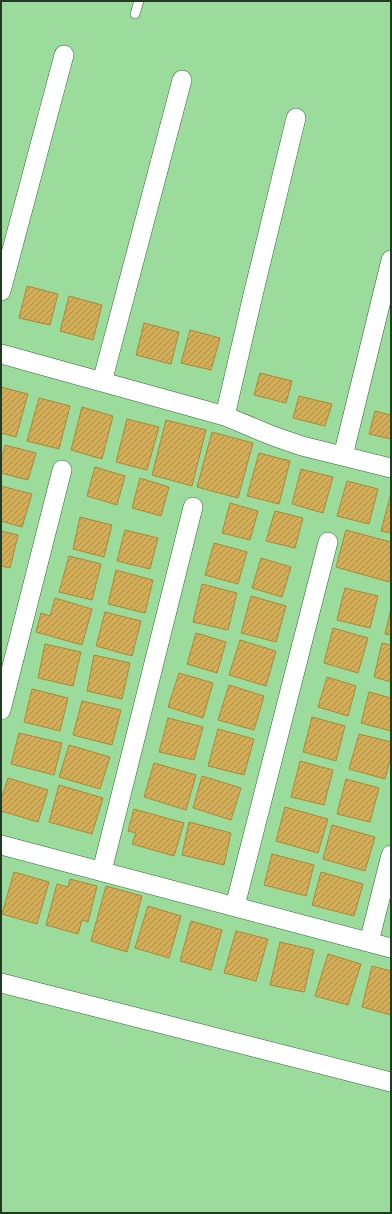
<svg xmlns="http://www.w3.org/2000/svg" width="392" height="1214" font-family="'Varela Round',sans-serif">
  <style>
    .building { fill: url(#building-hatch); stroke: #ac8834 }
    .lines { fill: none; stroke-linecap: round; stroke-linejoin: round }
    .lane-casing { stroke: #29682f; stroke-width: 10 }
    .street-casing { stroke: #29682f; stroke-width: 20 }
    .lane { stroke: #fff; stroke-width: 9 }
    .street { stroke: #fff; stroke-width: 19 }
  </style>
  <defs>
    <pattern id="building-hatch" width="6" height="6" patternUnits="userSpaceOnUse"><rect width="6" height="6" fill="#d3ad58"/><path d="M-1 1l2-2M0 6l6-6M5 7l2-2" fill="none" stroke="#ab8e48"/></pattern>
  </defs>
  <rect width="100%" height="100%" fill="#9bdc9d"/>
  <path class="building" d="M27,286l31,8 -8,31 -31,-7z
    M69,296l33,9 -9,35 -33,-9z
    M144,323l35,9 -8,32 -35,-9z
    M190,330l30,8 -9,32 -30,-7z
    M260,373l32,8 -6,22 -32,-8z
    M1,387l27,7 -12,43 -15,-4z
    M299,396l33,8 -7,22 -32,-8z
    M39,398l31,8 -11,43 -32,-8z
    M82,407l31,9 -11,43 -31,-9z
    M375,411l16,4v24l-22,-5z
    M127,419l32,8 -12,43 -31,-8z
    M166,420l40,10 -14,56 -40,-11z
    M212,432l41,11 -15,55 -41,-11z
    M5,445l31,8 -8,27 -27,-7v-12z
    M259,453l31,8 -11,43 -32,-8z
    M95,467l30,9 -8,29 -30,-9z
    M301,469l32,8 -10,36 -31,-9z
    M140,478l29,9 -8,29 -29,-8z
    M347,481l31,8 -9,35 -32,-8z
    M1,486l31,8 -10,33 -21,-6z
    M391,493v40l-10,-2z
    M230,503l28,8 -8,29 -28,-7z
    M275,511l28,7 -8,30 -29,-7z
    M80,517l32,8 -8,32 -31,-8z
    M125,530l33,8 -8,31 -33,-8z
    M346,530l45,12v35l-2,5 -53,-15z
    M1,531l17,4 -8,33 -9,-2z
    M214,543l33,9 -9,32 -33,-9z
    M69,556l32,8 -9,36 -33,-8z
    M261,558l30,9 -9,30 -30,-9z
    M116,570l37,10 -8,33 -37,-9z
    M202,584l35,9 -9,37 -35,-8z
    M345,588l33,8 -8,32 -33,-8z
    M251,596l35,10 -10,36 -35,-9z
    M55,598l37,11 -10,36 -46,-13 5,-19 9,3z
    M391,609v26l-6,-1z
    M105,612l36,9 -9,35 -36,-10z
    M333,628l35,10 -10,35 -34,-10z
    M196,633l30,9 -9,31 -30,-9z
    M240,640l36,11 -10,35 -37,-11z
    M382,643l9,2v37l-17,-5z
    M45,644l36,8 -8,34 -35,-8z
    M94,655l36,8 -8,36 -35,-8z
    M179,673l34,10 -10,35 -35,-11z
    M327,677l29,9 -8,30 -30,-9z
    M229,685l35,11 -10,34 -36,-10z
    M32,689l36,9 -8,33 -36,-9z
    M369,692l22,6v33l-30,-8z
    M82,701l39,9 -9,35 -39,-10z
    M312,717l33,9 -9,35 -33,-9z
    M168,718l35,9 -9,33 -35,-8z
    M218,729l36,10 -10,36 -36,-9z
    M19,733l43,10 -8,32 -43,-11z
    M359,734l32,8v14l-6,23 -36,-10z
    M69,745l41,12 -10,32 -41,-12z
    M300,761l33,9 -9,35 -33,-8z
    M154,763l42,12 -10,35 -42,-13z
    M202,776l39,12 -10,32 -38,-12z
    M8,778l40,12 -10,32 -37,-11v-11z
    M346,779l33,9 -9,34 -33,-8z
    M59,785l44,13 -11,36 -43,-12z
    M285,807l43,12 -10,34 -42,-12z
    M134,809l50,14 -10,33 -42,-12 4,-11 -8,-2z
    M189,822l42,11 -7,32 -42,-10z
    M332,825l43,12 -10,34 -42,-12z
    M272,854l42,11 -8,31 -42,-11z
    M14,872l35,10 -12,42 -35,-10z
    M321,872l42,12 -9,32 -42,-11z
    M70,879l27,7 -9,36 -6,-2 -4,14 -32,-9 11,-41 11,3z
    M106,886l36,10 -15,56 -36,-11z
    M148,906l33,10 -12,42 -34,-10z
    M191,921l31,9 -11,40 -31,-9z
    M236,931l32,8 -12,42 -32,-8z
    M280,942l34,8 -10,42 -34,-7z
    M328,954l33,10 -13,41 -33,-9z
    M372,966l19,5v44l-29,-8z"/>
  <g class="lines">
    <g class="lane-casing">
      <path id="lane" d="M135,14l4,-13"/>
    </g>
    <g class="street-casing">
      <path id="street" d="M1,291l63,-236
        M1,354l224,62 48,20 29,10 89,22
        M102,382l80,-302
        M225,416l28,-121 43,-177
        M343,456l48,-196
        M1,710l61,-240
        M1,845l390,103
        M102,871l91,-364
        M235,906l93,-364
        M369,942l22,-87
        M1,983l390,99"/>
    </g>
    <use href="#lane" class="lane"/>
    <use href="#street" class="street"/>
  </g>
  <rect width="392" height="1214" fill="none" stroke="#203b22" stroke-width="4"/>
</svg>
